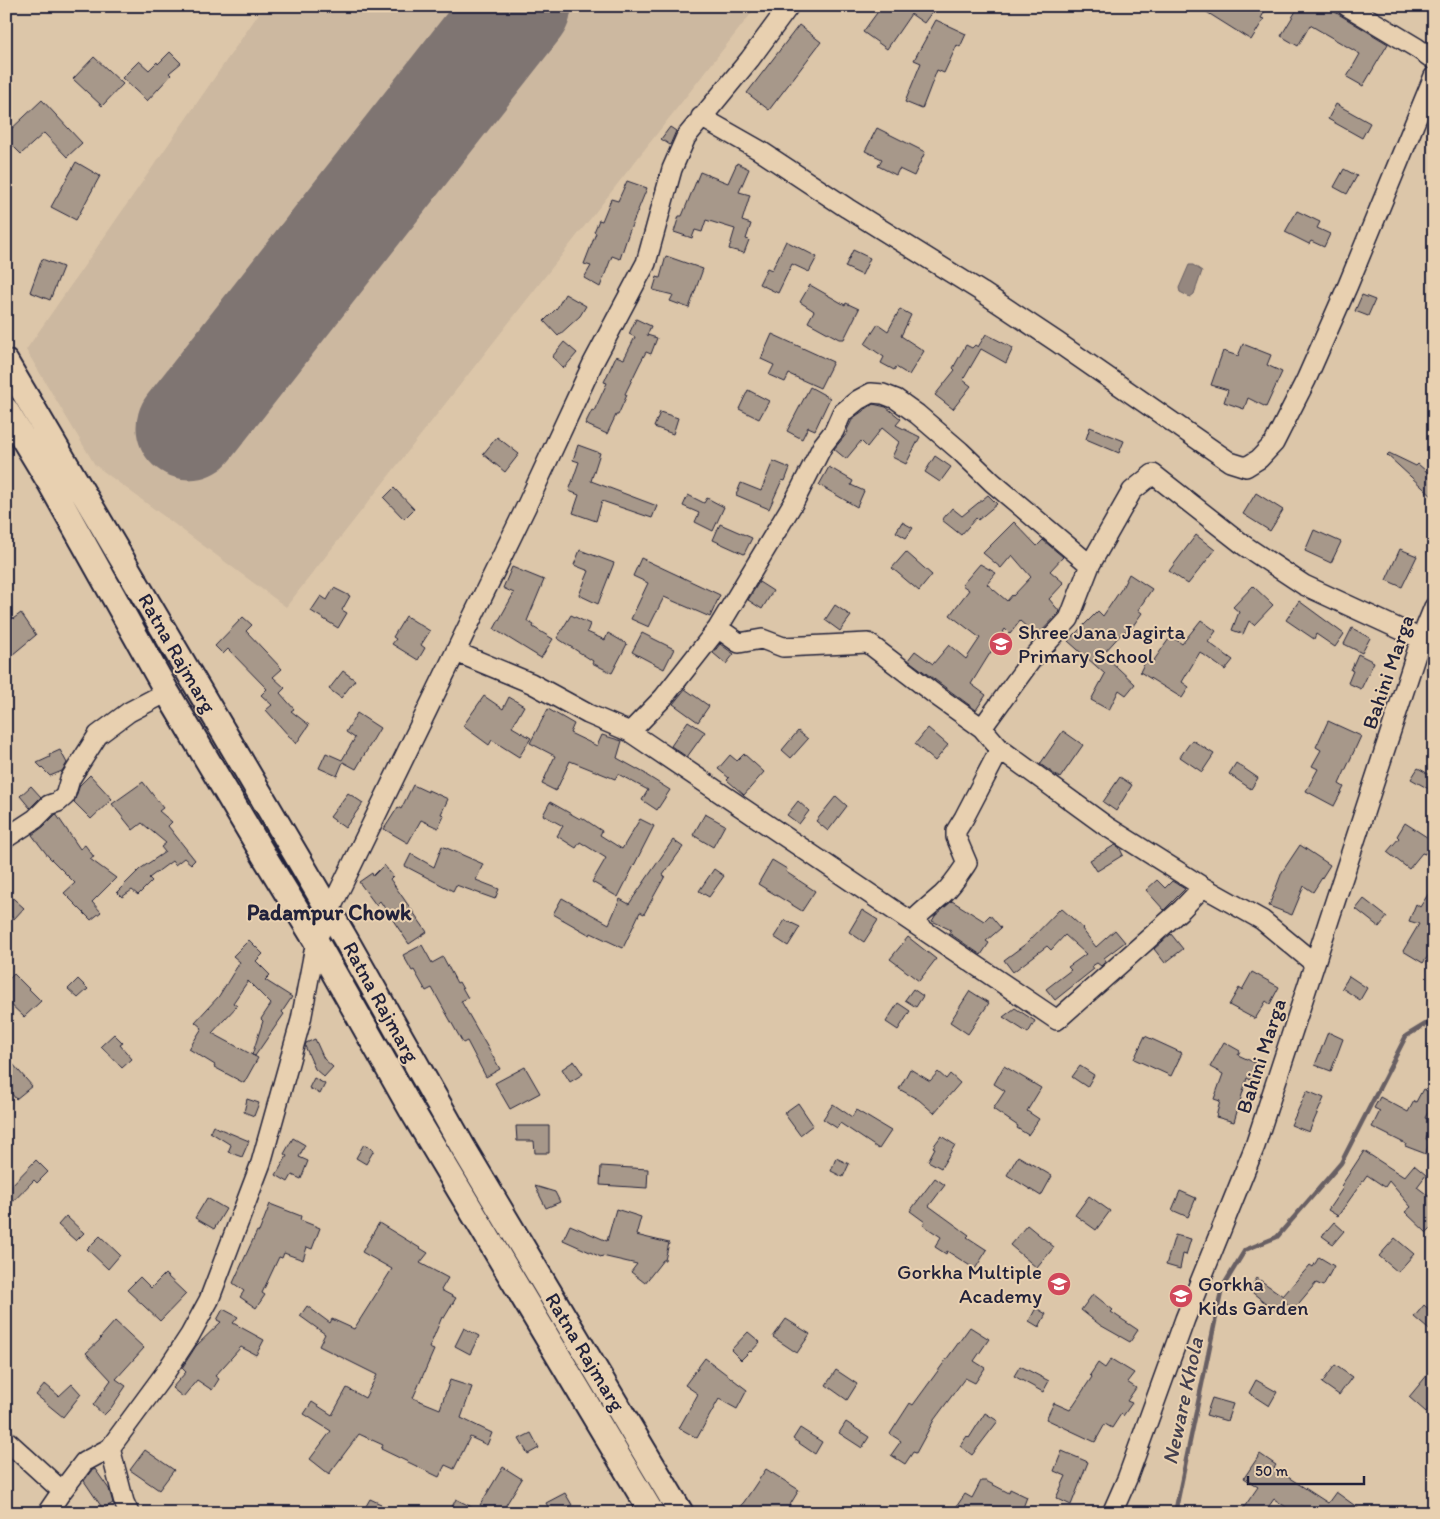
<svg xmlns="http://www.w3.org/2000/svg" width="1440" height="1519" font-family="Itim,sans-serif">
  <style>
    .built { fill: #ccb8a0 }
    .water { fill: #95877f; stroke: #675f64 }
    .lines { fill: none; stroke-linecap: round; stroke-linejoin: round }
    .stream { stroke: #675f64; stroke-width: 4.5 }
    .runway { stroke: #7f7472; stroke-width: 105 }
    .building { fill: #a7988a; stroke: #22223b }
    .minor-casing { stroke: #22223b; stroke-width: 22 }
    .major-casing { stroke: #22223b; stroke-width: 28 }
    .minor { stroke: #e8d0b0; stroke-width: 19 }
    .major { stroke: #e8d0b0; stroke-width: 24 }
    .labels { text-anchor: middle; stroke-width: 4; stroke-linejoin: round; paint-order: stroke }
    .poi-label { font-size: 21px; fill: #22223b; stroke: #e8d0b0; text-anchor: start }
    .street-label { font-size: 21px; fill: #22223b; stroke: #e8d0b0 }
    .neighbourhood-label { font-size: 22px; font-weight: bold; fill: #22223b; stroke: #e8d0b0 }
    .water-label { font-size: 22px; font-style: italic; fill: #44404f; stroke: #e8d0b0 }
  </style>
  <rect width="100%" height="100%" fill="#dcc6a9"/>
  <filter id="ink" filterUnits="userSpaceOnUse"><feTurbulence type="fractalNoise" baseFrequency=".02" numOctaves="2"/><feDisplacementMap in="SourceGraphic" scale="10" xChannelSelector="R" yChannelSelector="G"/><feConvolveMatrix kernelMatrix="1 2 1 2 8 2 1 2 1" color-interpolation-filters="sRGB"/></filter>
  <g filter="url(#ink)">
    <path class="built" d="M264,6h493l-471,601 -191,-142 -69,-115z"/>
    <path class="water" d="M1189,265h4l9,6 -8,23 -4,3 -10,-5 -1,-4z"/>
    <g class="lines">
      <path class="stream" d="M1175,1513l47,-225 23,-38 32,-13 64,-74 65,-127 28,-17"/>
      <path class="runway" d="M189,427l330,-421"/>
    </g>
    <path class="building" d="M882,6h41l9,6 -8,11 -13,-9 -24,35 -24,-17z
      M1197,6h71l-7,12 3,1 -13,21z
      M1299,6h26l63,38 -25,42 -16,-9 13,-23 -50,-29 -12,21 -17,-10z
      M936,20l30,14 -6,13 -3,-2 -13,28 -7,-3 -15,39 -17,-7 16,-39 -7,-3z
      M799,25l22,17 -52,68 -22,-17z
      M170,52l11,11 -12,10 2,2 -24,26 -25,-23 17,-17 10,9 8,-8 1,2z
      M94,57l29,27 -21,22 -29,-27z
      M42,100l40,43 -15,14 -23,-24 -23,21 -15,-15v-5z
      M1336,104l34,19 -8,15 -34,-19z
      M670,127l6,4 -6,14 -9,-6z
      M877,128l48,24 -11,24 -15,-7 -3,6 -18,-9 4,-7 -17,-8z
      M76,162l24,14 -24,44 -25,-13z
      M737,163l12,6 -10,23 11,3 -8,26 9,3 -5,15 3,1 -5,13 -15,-4 6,-20 -29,-9 -4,12 -7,-2 -3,8 -18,-6 5,-16h3l18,-44 28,11z
      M1344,169l13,7 -10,18 -13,-7z
      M627,181l20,7 -18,44 -9,27 -8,-3 -12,31 -16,-9 7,-12 -7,-2 12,-31 -2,-1 5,-12 3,1 9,-22 7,2z
      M1297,211l23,11 -3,6 13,6 -6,13 -13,-6 -2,3 -24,-12z
      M786,241l31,16 -8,15 -17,-8 -14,29 -19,-9 8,-16 5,2z
      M853,250l17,8 -8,17 -17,-8z
      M666,256l37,13 -14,39 -19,-7 3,-6 -20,-5 4,-13 3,1z
      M42,259l21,8 -13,33 -20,-8z
      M810,285l35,20 1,-2 13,6 -15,30h-5l-31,-17 6,-11 -14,-9z
      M565,294l21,12 -6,10 -22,20 -14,-15 13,-13z
      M1362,295l13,5 -7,16 -13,-5z
      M900,309l11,6 -10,21 23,15 -15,24 -13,-8 -2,3 -13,-7 3,-6 -19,-13 13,-20 10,7z
      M636,319l15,7 -4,9 10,3 -6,16 -5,-2 -6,11 -15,31 2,1 -9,20h-2l-9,19 -22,-10 7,-14 2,1 13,-28 -3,-1 12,-26 8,3 11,-22 -6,-3z
      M772,334l61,28 -13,26 -31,-14 -4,8 -16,-7 5,-10 -13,-6z
      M986,334l27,14 -7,15 -25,-14 -18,31 8,6 -18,23 -18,-14 20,-25 -2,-2 13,-23 6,3 3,-3 3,2z
      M564,342l13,11 -13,15 -12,-11z
      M1243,344l28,11 -4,10 15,7 -16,35 -18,-9 -4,11 -20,-7 4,-12 -17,-5 12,-34 15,5z
      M810,387l20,11 -15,32 -7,-3 -6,12 -15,-8z
      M748,390l21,11 -10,18 -20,-10z
      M873,404l13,3 15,12 -5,6 24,12 -14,27 -14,-7 7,-15 -17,-14 -15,19 -6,-6 -15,18 -12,-10 14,-17 -1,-2 6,-12z
      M660,412l18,6 -5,16 -19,-7z
      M1090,427l34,14 -5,12 -33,-14z
      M497,437l22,17 -14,18 -22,-18z
      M578,445l22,8 -9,28 66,25 -5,12 -50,-17 -6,20 -23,-8 6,-18 -10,-4 10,-29 -6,-2z
      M1389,453l27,13 2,-2 16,14v20l-47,-43z
      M935,456l16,11 -11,15 -15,-10z
      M773,461l17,7 -5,13 -3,-1 -13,29 -33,-14 5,-12 20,8z
      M829,467l24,14 -2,4 13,6 -7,16 -38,-22z
      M394,488l20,21 -10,10 -20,-21z
      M1256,493l27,17 -13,21 -27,-17z
      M688,495l16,8 3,-5 17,9 -11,24 -18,-9 4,-9 -16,-7z
      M988,495l9,9 -19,16 -2,-2 -15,17 -19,-15 10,-12 10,8z
      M902,522l11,6 -7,10 -10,-6z
      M1014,522l23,24 6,-6 20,17 -13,14 14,12 -15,16 11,13 -23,24 -17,-15 -10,13 -5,-5 -34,55 15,11 -10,15 -68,-50 7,-9 18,13 16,-19 17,14 14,-21 -30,-23 19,-25 -7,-5 18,-21 16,9 -9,11 20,17 5,-6 1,1 18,-19 -19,-22 -11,13 -18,-15z
      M720,524l32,14 -8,16 -31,-14z
      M1314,530l27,12 -10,21 -26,-12z
      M1196,535l19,15 -27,34 -19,-13z
      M1400,549l17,7 -15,31 -16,-7z
      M580,550l34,13 -16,41 -19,-9 10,-24 -15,-6z
      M906,552l26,23 -13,16 -27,-23z
      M641,558l79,37 -10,22 -46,-20 -15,30 -18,-8 17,-36 -15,-7z
      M512,567l32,13 -17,41 7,4 -1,2 20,12 -12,19 -47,-29 20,-36 -11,-5z
      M1129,574l23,15 -14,21 4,3 -14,20 -4,-2 -21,23 32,30 -9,11 -7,-5 -10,20 -18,-10 14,-26 -37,-33 30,-30 5,5 19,-28z
      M759,582l14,9 -11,18 -14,-9z
      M1253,586l20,19 -19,20 -5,-4 -6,13 -11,-4 7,-18 -6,-5z
      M334,588l16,8 -8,14 5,3 -9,15 -27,-17 10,-15 6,4z
      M1299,601l45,33 -9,13 -19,-13 -2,5 -28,-19z
      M835,605l16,11 -11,15 -15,-11z
      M21,613l15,22 -30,25v-36z
      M571,615l19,9 -3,8 18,8 3,-7 19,11 -15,29 -20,-10 1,-2 -36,-23z
      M406,616l24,15 -9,14 4,3 -7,12 -26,-16 4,-5 -3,-2z
      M243,617l9,8 -6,6 36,38 -9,8 12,11 -5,5 14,16 -3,2 18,14 -13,19 -30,-34 6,-5 -11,-10 6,-6 -39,-40 -5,5 -8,-8z
      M1201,620l15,11 -8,11 25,18 -8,10 -25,-18 -18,30 7,5 -7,11 -42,-26 6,-12 6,3 19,-27 11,8z
      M1352,628l18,10 -8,15 -18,-9z
      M642,633l32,16 -10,20 -32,-17z
      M720,644l14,10 -8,10 -13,-11z
      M1358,654l16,8 -13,27 -13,-6 5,-12 -2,-1z
      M343,671l12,9 -14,18 -12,-9z
      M685,689l24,17 -11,16 -25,-18z
      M484,696l19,13 6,-12 15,9 -12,21 19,11 -12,19 -27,-17 -3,5 -26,-19z
      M548,709l26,15 -4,9 27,13 5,-11 20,6 -5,17 29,16v1l24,15 -13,20 -15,-10 6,-10 -30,-16 -3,5 -45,-18 -14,30 -14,-7 13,-28 -25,-13z
      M357,713l23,15 -24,41 -13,-7 -6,14 -18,-8 7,-15 16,7 13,-22 -9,-6z
      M688,721l17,11 -18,25 -16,-11z
      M1328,721l33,15 -22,48 5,3 -10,19 -28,-15 12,-22 -6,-3 9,-16 -5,-3z
      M928,728l20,17 -13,16 -20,-17z
      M798,731l10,8 -17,19 -9,-8z
      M1063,731l20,14 -23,33 -20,-14z
      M1192,740l22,14 -12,18 -22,-15z
      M60,750l7,13 -5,8 -12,5 -13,-13 13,-6 -1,-2z
      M744,754l20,18 -20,23 -17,-15 2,-2 -11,-9 12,-14 7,6z
      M1236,763l22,15 -7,11 -22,-15z
      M1418,768l16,9v15l-23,-13z
      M90,775l22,24 -21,20 -17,-17 6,-17z
      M1120,777l12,8 -16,26 -13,-9z
      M143,782l20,26 -4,3 13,11 -4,4 27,34 -4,4 -7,-6 -9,7 -3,-4 -23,17 3,3 -14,14 -6,-5 -10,7 -5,-5 23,-23 25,-17 -4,-5 5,-4 -24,-20 -9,7 -21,-26z
      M413,785l15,7v-2l20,9 -7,15 3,1 -6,13 -17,-8 -13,23 -24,-14 14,-22 3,2z
      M31,786l10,11 -11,11 -10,-12z
      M348,793l15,10 -18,25 -15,-11z
      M836,796l11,10 -19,25 -12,-10z
      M798,801l11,10 -10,13 -12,-9z
      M550,802l30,17 1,-2 21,14 -2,4 22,14 18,-30 14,7 -36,71 -26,-15 14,-24 -26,-16 -4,6 -19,-12 6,-10 -20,-11z
      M56,814l24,35 5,-4 9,12 -4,2 26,19 -24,24 9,10 -10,8 -27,-27 11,-10 -27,-27 -16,-21 11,-8z
      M705,814l20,11 -12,22 -20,-12z
      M1405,823l28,18 -8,13 -3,-1 -13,16 -22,-17 12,-14 -2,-2z
      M673,840l10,7 -20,28 2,1 -21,38 -4,-2 -17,36 -32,-15 -1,2 -37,-21 9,-16 47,26 11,-25 9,5z
      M1115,845l4,2 4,8 -26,16 -7,-11z
      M1300,845l30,20 -17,27 -9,-6 -12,29 -23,-9 13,-34z
      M442,846l41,18 -7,16 23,9 -4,10 -39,-14 -3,6 -48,-25 6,-12 23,13z
      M772,860l15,9 -1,3 29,19 -13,20 -44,-27z
      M384,865l9,11 -3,3 37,53 -18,12 -29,-43 -4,4 -17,-23 13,-9 1,3z
      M714,869l10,7 -15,21 -10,-6z
      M1157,880l8,8 7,-7 13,8 -21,21 -18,-20z
      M1434,885v57l-6,8 3,2 -8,11 -20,-12 16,-27 -10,-3 7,-17 4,3z
      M6,892l18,16 -10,11 -8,-7z
      M1364,899l23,18 -8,10 -23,-18z
      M952,901l32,20 6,-6 11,13 -15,13 3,2 -8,12 -32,-22 2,-3 -19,-9 3,-5z
      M1061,908l22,20 -1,1 14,18 19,-17 10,12 -21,16 2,3 -5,5 -4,-3 -5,3 2,3 -39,31 -9,-11 25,-19 -3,-3 18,-13 -21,-19 -14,15 -4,-4 -34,26 -9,-12 23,-17z
      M862,910l16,10 -14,22 -15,-10z
      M785,920l15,7 -12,19 -14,-9z
      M1171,934l12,15 -18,14 -11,-14z
      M908,937l28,22 -17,22 -29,-22z
      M249,940l14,14 -7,7 14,14 -5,5 27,17 -10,15 2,2 -29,42 -3,-1 11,-34 -2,-2 10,-15 -23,-23 -15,22 4,3 -25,27 46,25 -14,25 -30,-16 1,-2 -26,-16 13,-21 -7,-6 24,-26 21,-34 -7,-6z
      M422,945l10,18 11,-6 14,26 2,-1 9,16 -7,3 39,68 -14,8 -19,-36 -4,2 -31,-55 -6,3 -12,-21 -2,1 -9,-16z
      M1252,972l27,15 -9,17 -4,-3 -11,18 -26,-14 10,-17 3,2z
      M14,974l27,27 -17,16 -18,-17v-18z
      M1349,976l18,12 -7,12 -18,-12z
      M78,979l10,10 -10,9 -10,-9z
      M913,989l10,7 -7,11 -11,-7z
      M970,991l19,12 -21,31 -18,-12z
      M898,1003l12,8 -12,19 -12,-8z
      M1015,1008l20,13 -7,12 -25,-16z
      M1328,1032l15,7 -12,32 -16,-6z
      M114,1034l9,9 -3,2 12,14 -10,9 -21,-22z
      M1145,1036l37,17 -11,23 -37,-17z
      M315,1039l9,20 9,8 -9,10 -9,-8 -10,-23 1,-3z
      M1224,1042l16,9 -2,4 24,11 -8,16 -7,-4 -13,44 -18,-5 4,-16 -6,-2 9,-25 -13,-7z
      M6,1056l26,30 -16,13 -10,-12z
      M574,1061l9,13 -13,8 -8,-13z
      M1004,1066l37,22 -14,23 12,8 -11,16 -11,-7 1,-2 -25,-17 12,-18 -11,-7z
      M1080,1066l14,9 -7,12 -15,-10z
      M525,1067l15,26 -30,16 -15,-26z
      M910,1069l20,12 8,-9 8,7 4,-5 10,9 -26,30 -15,-13 -20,-11z
      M314,1078l11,6 -5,10 -11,-6z
      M1423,1089l11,5v6l-9,18 8,3 -7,18 3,2 -3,13 -21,-8 1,-2 -34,-17 8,-16 -6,-3 6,-11 28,15 6,-11 2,1z
      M1307,1091l17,7 -15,34 -18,-7z
      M247,1099l12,4 -5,13 -10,-4z
      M798,1103l15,22 -13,10 -16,-22z
      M833,1104l19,13 4,-7 35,21 -12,18 -39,-26 -3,5 -14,-9z
      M213,1126l36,15 -7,16 -14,-5 3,-7 -21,-13z
      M516,1126h33v27h-14l-1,-12h-17z
      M941,1136l14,9 -14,23 -13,-7 7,-13 -2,-1z
      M293,1138l12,7 -6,12 9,4 -7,18 -9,-4 -4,7 -12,-7 11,-19 -3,-2z
      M364,1144l10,6 -8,14 -10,-6z
      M1364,1151l40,26 10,-12 12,10 -9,12 17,13v26l-7,7 -22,-21 6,-5 -22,-26 -4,6 -18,-12 -29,41 -10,-6 15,-22 -2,-2z
      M1018,1156l34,20 -11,20 -34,-21z
      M836,1158l13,6 -6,13 -12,-6z
      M36,1160l12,12 -11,11 -3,-3 -28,29v-18z
      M601,1166l47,3 -1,19 -47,-3z
      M935,1178l10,7 -16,21 40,29 -2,2 20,13 -12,19 -28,-18 -1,3 -11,-7 6,-10 -18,-12 2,-3 -15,-11z
      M535,1186l20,6 5,10 -14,6z
      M1180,1191l16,7 -8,19 -16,-7z
      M1089,1196l21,15 -14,19 -21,-15z
      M207,1198l19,11 -12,20 -19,-11z
      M270,1204l31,12 -1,4 20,8 -8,21 -5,-2 -4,13 -19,-7 -2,5 -3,-1 -17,36 3,2 -9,13 -16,-11 4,-6 -11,-8 24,-52 2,1z
      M616,1209l25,8 -5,18 33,8 -4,17h-2l-18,23 -14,-11 6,-8 -35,-8 -1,1 -38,-17 7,-15 37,16z
      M66,1216l18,17 -8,8 -18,-16z
      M1334,1222l10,9 -11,13 -11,-8z
      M379,1223l49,30 -8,10 28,15 -7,12 15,8 -12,20 -2,-1 -13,31 5,2 -21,48 27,11 10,-29 22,7 -11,31 31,15 -5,12 -17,-8 -16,32 -9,-4 -6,12 -58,-28 2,-4 -24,-11 -30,40 -19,-15 21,-28 -27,-17 8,-12 20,13 15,-27 18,10 12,-23 -58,-29 6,-12 -25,-18 7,-10 23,17 2,-4 22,10 38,-60 -30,-17z
      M1027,1225l27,22 -17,21 -27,-23z
      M1175,1235l16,4 -5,16 -3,-1 -3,15 -14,-4z
      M100,1236l20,19 -12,14 -21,-20z
      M1395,1238l19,16 -16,18 -19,-16z
      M1319,1257l15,9 -11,20 -7,-3 -22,26 -11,-9 -7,11 -27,-21 8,-12 26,18 27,-31 3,2z
      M165,1274l21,20 -26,27 -33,-31 13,-13 11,11z
      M1093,1294l20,16 -2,2 27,18 -8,12 -30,-17 -19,-15z
      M1424,1305l10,9v20l-20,-17z
      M1036,1308l10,6 -7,13 -10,-6z
      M223,1309l15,8 -5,6 31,17 -8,15 -15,-8 -26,29 4,3 -7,11 -15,-10 -14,17 -11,-9 14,-16 -4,-4 14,-22 25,-24 -4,-2z
      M786,1319l24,15 -13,19 -24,-16z
      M115,1321l29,27 -28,31 10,7 -15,22 -7,7 -11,-10 18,-25 -25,-27 15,-14 -1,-1z
      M970,1327l19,12 -15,22 11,7 -10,15 -10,-5 -31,42 -18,33 -3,-1 -8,12 -14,-9 10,-14 -11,-7 20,-31 3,2z
      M464,1328l15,8 -9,18 -15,-8z
      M748,1332l12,10 -9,10 -1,-1 -9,9 -10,-10z
      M705,1358l42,32 -10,19 -18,-10 -22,39 -18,-10 19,-34 -13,-9z
      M1111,1359l23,14 -7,9 9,6 -9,13 5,2 -9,13 -2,-2 -9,14 -7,-4 -10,18 -49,-23 8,-16 16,7 22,-33 -2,-2 8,-12 7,5z
      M1335,1365l17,12 -13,18 -17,-12z
      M1020,1366l29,15 -6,11 -29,-16z
      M1434,1367v36l-8,9 -17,-15z
      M836,1370l21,14 -10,16 -21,-15z
      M1256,1380l21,12 -8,14 -20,-13z
      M45,1384l14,12 13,-12 9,10 -18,23 -27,-22z
      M1212,1398l21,6 -6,17 -21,-6z
      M985,1413l13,8 -26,34 -12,-9 7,-10 2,2z
      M846,1422l23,15 -7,11 -23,-15z
      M800,1428l22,14 -7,12 -22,-15z
      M531,1433l8,15 -11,6 -9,-15z
      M145,1450l29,20 -15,20 -29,-20z
      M1062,1451l26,11 -17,43 -15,-7 10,-22 -12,-5z
      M1260,1454l16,11 -2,3 54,35 8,-11 29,21h-70l-21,-14 -10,14h-24l18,-26 -14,-9z
      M503,1467l19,12 -21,34h-8l-13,-8z
      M95,1469l14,20 4,14 -10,6 -19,-28 7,-10z
      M766,1469l33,21 -14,23h-51l10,-11z
      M981,1481h5l23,12 1,-4 17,8 -6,16h-69l13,-19 7,4z
      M565,1493l7,12 -15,8h-6l-5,-10z
      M370,1499l11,5 -4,9h-15z
      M456,1499l27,14h-34z"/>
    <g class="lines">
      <g class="minor-casing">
        <path id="minor" d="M1347,6l70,42 17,12
          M701,117l58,33 88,58 135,84 75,50 173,120 16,5 13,-8 15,-16 32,-63 42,-95 86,-209
          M718,628l21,15 23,-4 21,8 85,-4 69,53 45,32 18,21 106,77 97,61 59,33 52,43
          M456,652l75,31 57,31 42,18 427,288 125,-111 21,-22
          M982,728l50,-69 37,-40 21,-54
          M630,732l33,-34 55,-70 77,-128 28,-55 11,-14 8,-18 16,-13 13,-7 12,1 13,5 21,15 43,37 32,31 98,83 42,-74 21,-17 92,72 59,39 130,60
          M6,838l29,-19 14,-14 9,-3 7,-6 5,-17 28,-44 31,-23 38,-20
          M912,922c9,-10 20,-18 30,-27 10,-9 17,-20 25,-32l-11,-26v-6l8,-13 36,-69
          M6,1440l56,51
          M110,1448l14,54 5,11
          M47,1513l15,-22 22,-29 26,-14 53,-72 27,-41 19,-35 52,-137 40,-143 15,-79 13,-29 197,-405 67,-144 53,-100 26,-94 14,-32 64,-78 39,-53
          M1112,1513l15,-34 58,-160 70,-173 166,-507 13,-32"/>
      </g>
      <g class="major-casing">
        <path id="major" d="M6,362l339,576 119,211 217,364
          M6,410l44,73 117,209 99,167 50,82 95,168 241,404"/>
      </g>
      <use href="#minor" class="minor"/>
      <use href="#major" class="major"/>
    </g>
  </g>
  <defs>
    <g id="school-disc" transform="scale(1.25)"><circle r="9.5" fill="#d1495b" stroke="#e8d0b0"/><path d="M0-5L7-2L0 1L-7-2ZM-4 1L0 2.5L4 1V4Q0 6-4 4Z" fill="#fff"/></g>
  </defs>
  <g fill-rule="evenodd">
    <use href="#school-disc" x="1001" y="644"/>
    <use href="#school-disc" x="1059" y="1284"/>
    <use href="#school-disc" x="1181" y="1296"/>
  </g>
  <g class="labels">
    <g class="poi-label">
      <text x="1018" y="639">Shree Jana Jagirta<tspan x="1018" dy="24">Primary School</tspan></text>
      <text x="1042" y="1279" text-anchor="end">Gorkha Multiple<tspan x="1042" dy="24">Academy</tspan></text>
      <text x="1198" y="1291">Gorkha<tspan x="1198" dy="24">Kids Garden</tspan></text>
    </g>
    <g class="street-label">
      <text transform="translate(177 653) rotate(60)" y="7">Ratna Rajmarg</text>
      <text transform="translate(1388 672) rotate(-71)" y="7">Bahini Marga</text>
      <text transform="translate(381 1002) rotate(61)" y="7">Ratna Rajmarg</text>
      <text transform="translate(1261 1056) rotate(-72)" y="7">Bahini Marga</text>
      <text transform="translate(585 1352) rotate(59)" y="7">Ratna Rajmarg</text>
    </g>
    <g class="neighbourhood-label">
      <text x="329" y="920">Padampur Chowk</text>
    </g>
    <g class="water-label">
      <text transform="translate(1182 1401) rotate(-78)" y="8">Neware Khola</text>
    </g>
  </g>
  <rect width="1440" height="1519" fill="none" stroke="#e8d0b0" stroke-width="25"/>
  <rect x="12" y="12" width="1415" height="1494" fill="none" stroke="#22223b" stroke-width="2" filter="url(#ink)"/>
  <path d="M1248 1476v8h116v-8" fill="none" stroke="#22223b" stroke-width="2.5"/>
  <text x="1255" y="1476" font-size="15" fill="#22223b" stroke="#e8d0b0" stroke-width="4" paint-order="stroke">50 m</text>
</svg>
